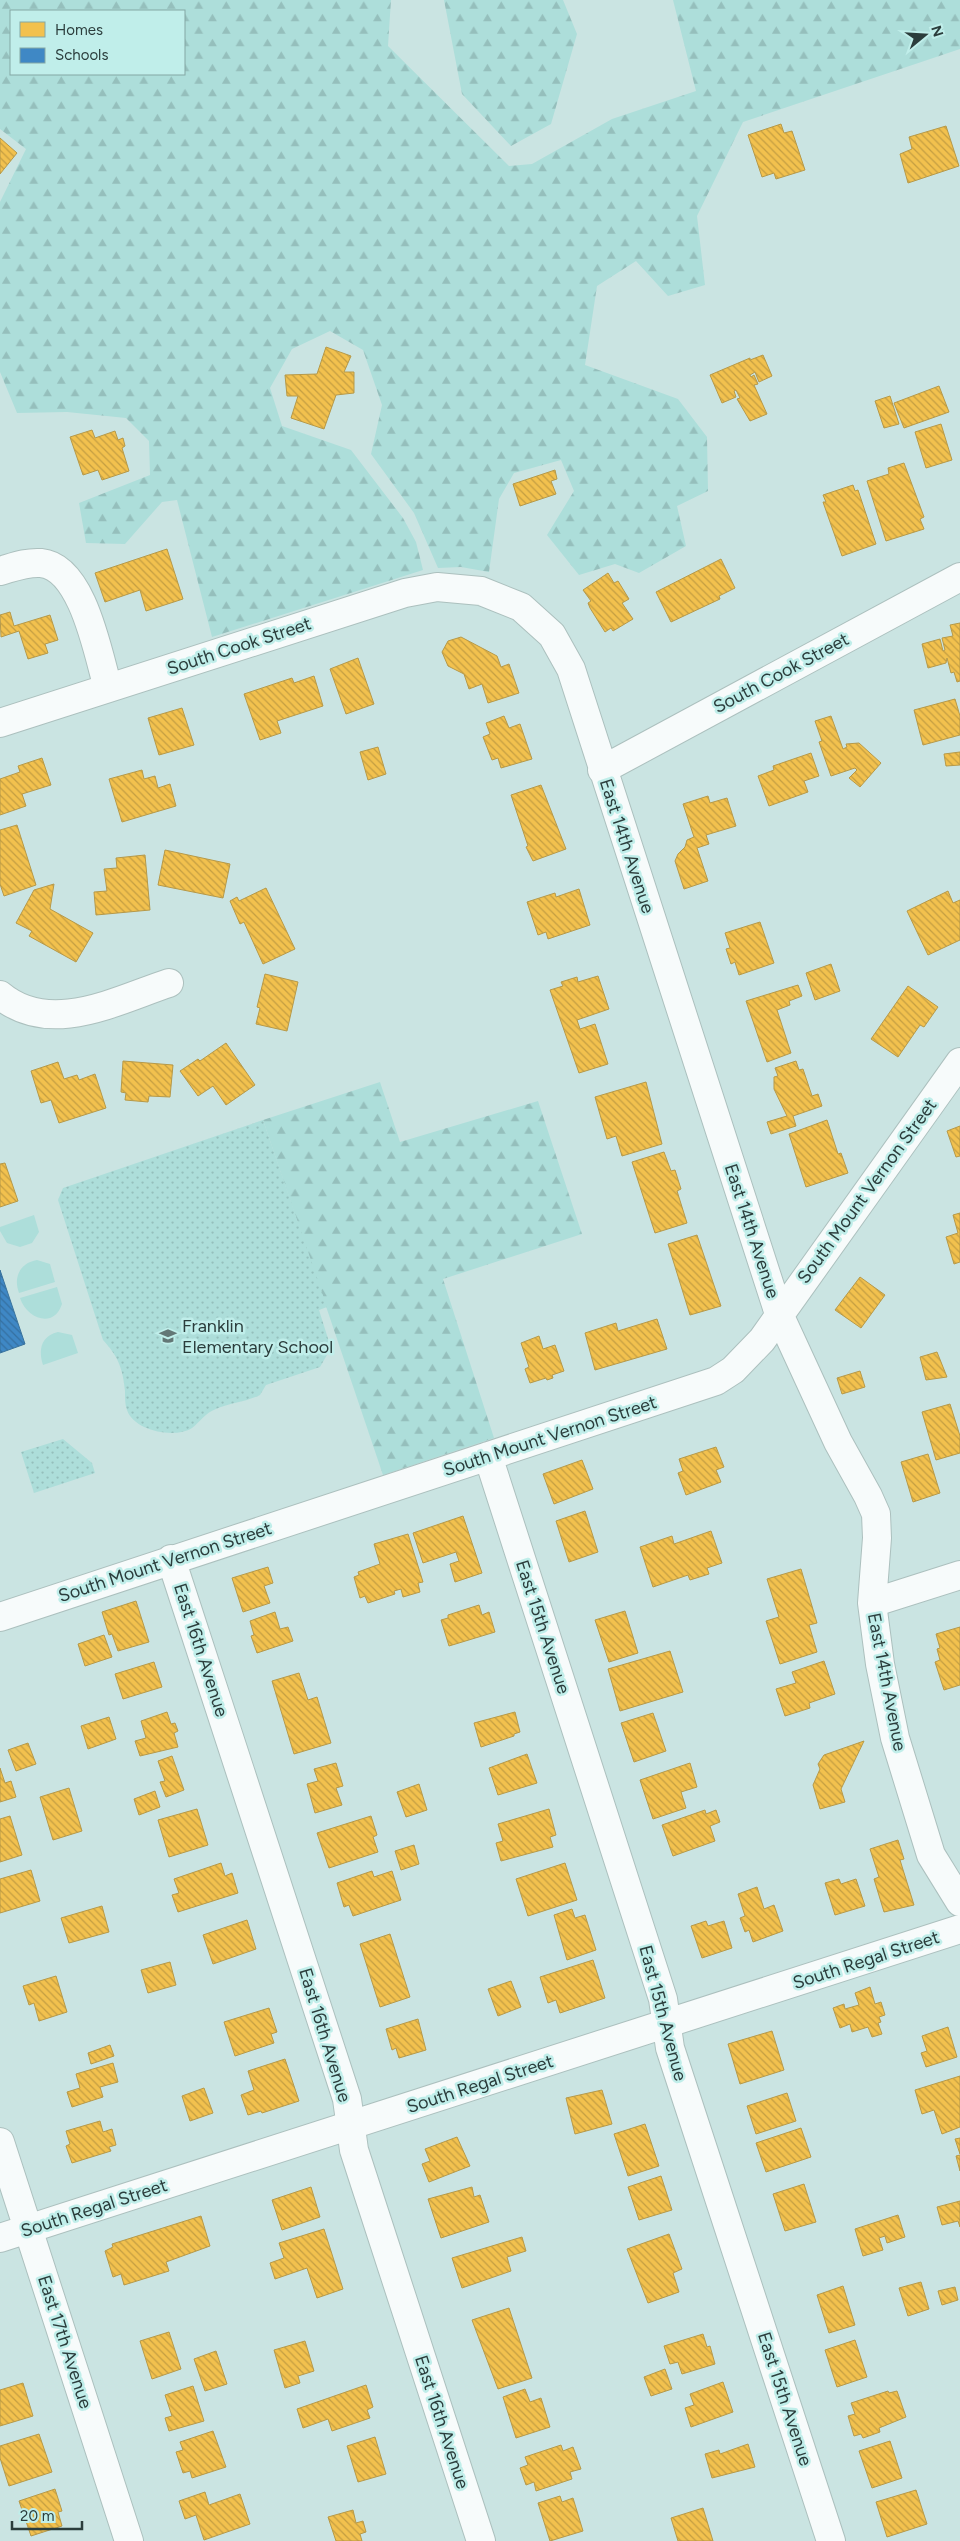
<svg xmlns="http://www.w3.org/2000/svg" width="960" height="2541" font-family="Figtree,sans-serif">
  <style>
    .grass { fill: #addeda }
    .forest { fill: url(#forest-firs); fill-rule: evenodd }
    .park { fill: url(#park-dots) }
    .homes { fill: url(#homes-back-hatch); stroke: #b69949 }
    .schools { fill: url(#schools-back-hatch); stroke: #39729c }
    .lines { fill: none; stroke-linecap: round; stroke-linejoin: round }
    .minor-casing { stroke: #acc0be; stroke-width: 30 }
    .minor { stroke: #f7fbfb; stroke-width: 28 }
    .labels { text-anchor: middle; stroke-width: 5; stroke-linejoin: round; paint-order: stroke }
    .street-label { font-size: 18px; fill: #2b3d3c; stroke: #c0eeea }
    .poi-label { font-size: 18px; fill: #2b3d3c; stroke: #c0eeea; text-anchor: start }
  </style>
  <defs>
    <pattern id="forest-firs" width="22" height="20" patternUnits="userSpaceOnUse" patternTransform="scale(1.25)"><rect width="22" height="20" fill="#addeda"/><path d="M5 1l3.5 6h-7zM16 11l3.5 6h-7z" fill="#95bfbc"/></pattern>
    <pattern id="park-dots" width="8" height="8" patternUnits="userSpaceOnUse" patternTransform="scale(1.25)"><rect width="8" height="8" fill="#addeda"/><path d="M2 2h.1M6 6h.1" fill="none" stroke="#95bfbc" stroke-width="1.8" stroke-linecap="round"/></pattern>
    <pattern id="homes-back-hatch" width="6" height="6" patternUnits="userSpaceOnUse" patternTransform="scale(1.25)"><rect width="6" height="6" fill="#f2c14e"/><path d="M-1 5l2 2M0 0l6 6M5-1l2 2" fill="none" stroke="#c49e42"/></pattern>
    <pattern id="schools-back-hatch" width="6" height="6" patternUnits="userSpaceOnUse" patternTransform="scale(1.25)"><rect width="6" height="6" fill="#3f88c5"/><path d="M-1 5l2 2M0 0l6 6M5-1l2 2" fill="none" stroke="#3570a1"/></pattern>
  </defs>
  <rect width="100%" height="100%" fill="#cae4e2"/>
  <path class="grass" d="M34,1215l5,17 -7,11 -12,4 -13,-4 -7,-12v-4z
    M37,1260l13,4 5,18 -36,11c-6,-16 1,-30 18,-33z
    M57,1287l5,17c-8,25 -35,15 -42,-6z
    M58,1332l14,3 6,18 -35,12c-5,-15 -2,-29 15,-33z"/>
  <path class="forest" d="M0,0h391l-3,46 121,120 23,-2 80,-45 84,-28 -23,-91h287v49l-217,73 -46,94 8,69 -37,11 -32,-35 -39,25 -12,79 93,34 29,38 1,54 -31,15 9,40 -47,27 -24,-9 -36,11 -32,-40 27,-44 -13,-31 -47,13 -15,26 -10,73 -28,-5 -23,1 -24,-55 -43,-59 11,-49 -19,-55 -33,-19 -38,18 -22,39 12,38 69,24 52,68 13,24 7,28 -211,67 -35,-137 -15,2 -37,42 -39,-1 -7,-40 71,-28 -1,-34 -23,-23 -59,-6 -50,1 -17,-41v-170l26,-53 -26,-20zM11,11h173v63h-173z
    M444,0h119l14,34 -26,90 -40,22 -49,-52z
    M380,1082l20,60 138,-41 44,133 -139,45 51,159 -111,37 -120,-355z"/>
  <path class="park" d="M263,1120l64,187 -8,3 12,38 -11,19 -54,18 -6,10c-14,7 -30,8 -44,14 -11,4 -16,13 -24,19 -17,11 -58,3 -65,-18 -2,-5 -2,-13 -2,-19 -2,-22 -7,-35 -22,-51l-45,-140 5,-12z
    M63,1439l29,24 3,10 -61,20 -13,-41z"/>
  <path class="homes" d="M781,124l3,9 8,-2 13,39 -29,9 -2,-6 -12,4 -14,-42z
    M946,126l13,40 -51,17 -8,-29 12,-5 -3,-12z
    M0,138l17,15 -17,21z
    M326,347l25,9 -7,16h10v21l-18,2 -12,34 -33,-11 7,-22h-11l-2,-21 32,-1z
    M763,355l9,21 -13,6 -4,-10 -5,3 1,2 3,-2 4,9 -4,1 13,29 -17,7 -13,-22 3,-1 -4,-8 -2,1 2,6 -14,6 -12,-28 40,-17v2z
    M939,386l10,26 -45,16 -10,-25z
    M890,396l9,28 -15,4 -9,-27z
    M941,424l11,36 -26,8 -11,-36z
    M92,430l3,8 20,-7 3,9 5,-2 2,8 -3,2 7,23 -27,9 -4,-10 -15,5 -13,-38z
    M904,463l20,54 -4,2 4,10 -38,12 -19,-60 22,-7 -1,-6z
    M555,470l2,9 -6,2 5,13 -36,12 -7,-22z
    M853,485l2,6 3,-1 18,54 -34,12 -19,-54h3l-3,-7z
    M167,549l16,50 -37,12 -6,-21 -35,12 -10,-29z
    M721,559l14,29 -16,8 1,3 -49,23 -15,-30z
    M608,573l6,10 4,-2 11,18 -7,4 11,16 -20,12 -2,-3 -6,4 -15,-24 -2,-5 3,-2 -8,-11z
    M10,612l4,14 36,-11 8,25 -13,4 3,9 -20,6 -9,-28 -18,6 -1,-22z
    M960,623v58l-3,1 -3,-10 -3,1 -4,-15 -1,5 -18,5 -6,-24 18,-5 3,12 2,-1 -3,-12 11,-2 -3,-11z
    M461,637l36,19 4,11 8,-3 10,29 -31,10 -6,-19 -13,5 -5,-15 -16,-8 -6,-14 6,-11z
    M358,658l16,46 -28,10 -16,-45z
    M314,676l9,30 -46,15 4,12 -21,7 -16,-46 48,-16 2,5z
    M955,699l5,17v19l-37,10 -9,-35z
    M182,708l12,37 -35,10 -11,-37z
    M504,716l5,12 11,-4 12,35 -31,9 -3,-10 -6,2 -9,-23 7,-3 -4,-11z
    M831,716l12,33 4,-2 -1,-3 13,-1 22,20 -21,24 -11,-9 8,-8 -2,-2 -24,8 -12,-34 3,-1 -7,-20z
    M378,747l8,27 -18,6 -8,-28z
    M960,752v13l-14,1 -2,-12z
    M811,753l8,23 -15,5 4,11 -39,14 -11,-30 16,-6 -1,-4z
    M42,758l9,27 -29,9 4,12 -26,9v-36l20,-7 -2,-6z
    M142,770l2,9 11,-3 3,12 12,-4 6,22 -54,16 -13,-43z
    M541,785l25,64 -33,12 -7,-14 2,-1 -17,-51z
    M708,796l2,7 17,-5 9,28 -30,9 3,9 -12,4 11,33 -24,8 -9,-28 3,-7 7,-7 2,-7 7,-3 -11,-33z
    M17,825l19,60 -32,11 -4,-12v-54z
    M165,850l65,14 -7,34 -65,-13z
    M145,855l5,55 -54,5 -2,-23 13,-1 -3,-22 13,-1 -1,-10z
    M54,884l-4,25 43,24 -17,29 -47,-26 3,-5 -16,-8 18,-33z
    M266,888l29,61 -32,15 -19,-42 -4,2 -10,-23 7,-4 2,4z
    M579,889l11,36 -42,14 -2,-7 -8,3 -11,-33 28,-9 1,4z
    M948,891l5,12 7,-3v40l-32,15 -21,-44z
    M760,922l14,41 -35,12 -4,-13 -4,2 -5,-15 4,-1 -5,-15z
    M831,964l9,27 -25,9 -9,-27z
    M265,974l33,8 -11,49 -31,-7 4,-16 -3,-1z
    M598,976l11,33 -32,11 3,9 15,-5 13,40 -29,9 -29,-83 13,-4 -2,-4 16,-5 1,5z
    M798,985l4,11 -13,5 1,4 -13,5 14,43 -24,9 -21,-61z
    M908,986l30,21 -14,20 -4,-2 -22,32 -27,-18z
    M226,1043l29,42 -29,20 -13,-19 -15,10 -18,-25 18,-12 2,2z
    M123,1061l50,4 -3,32 -21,-1 -1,6 -23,-2 1,-7 -5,-1z
    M796,1061l3,9 4,-1 9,27 6,-2 4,12 -29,10 3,10 -25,8 -4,-12 20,-6 -13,-27v-12l4,-1 -3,-8z
    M58,1062l6,17 13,-4 2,5 16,-6 11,34 -47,15 -8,-23 -10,3 -10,-32z
    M646,1082l16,62 -40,12 -6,-20 -9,3 -12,-42z
    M827,1120l11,34 3,-1 7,20 -42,14 -17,-53z
    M960,1126v30l-4,1 -9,-26z
    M664,1152l7,19 4,-1 6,19 -4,2 10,32 -32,10 -23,-71z
    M5,1163l13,38 -18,6v-43z
    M960,1213v49l-6,2 -8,-27 12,-4 -5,-18z
    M697,1235l24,71 -31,9 -22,-71z
    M860,1277l25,18 -24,33 -26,-18z
    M657,1319l10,30 -72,21 -10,-37 31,-10 2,8z
    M539,1336l4,13 12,-4 9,26 -12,4 1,3 -6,2 -1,-2 -16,5 -5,-14 4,-2 -8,-24z
    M937,1352l10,25 -21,3 -6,-23z
    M860,1371l5,16 -23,7 -5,-16z
    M950,1404l10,32v17l-24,7 -14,-48z
    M716,1447l8,20 -8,3 5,12 -35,13 -8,-22 5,-2 -4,-12z
    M928,1454l12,39 -27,9 -12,-40z
    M582,1460l11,29 -39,15 -11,-30z
    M585,1511l13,41 -29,10 -13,-41z
    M463,1516l19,57 -27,9 -5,-18 9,-3 -3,-9 -33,11 -10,-30z
    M711,1531l11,32 -15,5 2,6 -19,6 -2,-5 -35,12 -13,-40 32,-11 2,8z
    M408,1534l15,48 -5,1 2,9 -17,5 -2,-8 -7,2 1,3 -27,9 -3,-7 -5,2 -6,-21 5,-2 -1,-3 22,-8 -6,-20z
    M268,1567l5,16 -9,3 6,17 -27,9 -11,-34z
    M801,1569l16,54 -8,2 8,27 -37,12 -14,-43 13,-4 -12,-38z
    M136,1601l13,41 -31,9 -6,-17 -3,1 -7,-23z
    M479,1605l3,10 7,-3 6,20 -46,14 -8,-26 7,-2v-3z
    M625,1611l13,42 -29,9 -14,-42z
    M275,1612l5,17 8,-2 5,14 -36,12 -6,-17 3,-1 -4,-14z
    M960,1627v58l-16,5 -9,-28 5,-2 -3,-11 3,-1 -4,-14z
    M104,1635l8,22 -27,9 -7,-22z
    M670,1651l13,41 -63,19 -12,-42z
    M824,1661l11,33 -26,9 1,5 -25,8 -9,-27 20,-6 -4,-11z
    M154,1662l8,25 -39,12 -8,-25z
    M299,1673l9,27 9,-3 14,46 -37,11 -22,-73z
    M167,1712l4,12 4,-1 3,8 -4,2 4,14 -38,9 -5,-15 11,-3 -5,-17z
    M515,1712l5,20 -6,2v2l-33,11 -7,-24z
    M653,1713l13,38 -32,11 -13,-39z
    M109,1717l7,22 -28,10 -7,-23z
    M864,1741l-23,48 4,13 -25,7 -7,-24 7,-16 -2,-5 6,-9z
    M28,1743l8,21 -20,7 -8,-21z
    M527,1754l10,29 -39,12 -9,-27z
    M172,1756l12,34 -18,7 -6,-15 5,-1 -7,-20z
    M336,1763l7,23 -7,2 6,17 -27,8 -8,-29 11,-3 -4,-12z
    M690,1763l7,24 -16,5 5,16 -33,11 -13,-39z
    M0,1768l5,15 6,-2 5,16 -16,5z
    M419,1784l8,26 -21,7 -9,-25z
    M69,1788l13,43 -29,9 -13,-43z
    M155,1791l5,16 -21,8 -5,-16z
    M197,1809l11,36 -39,12 -11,-37z
    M549,1809l7,26 -6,2 3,10 -52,14 -5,-18 7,-2 -5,-17z
    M705,1810l1,4 10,-4 4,12 -10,4 5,15 -42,15 -11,-31z
    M10,1816l12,39 -22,7v-43z
    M371,1816l6,19 -4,2 5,15 -49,16 -12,-35z
    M898,1840l6,19 -4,1 14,45 -30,7 -10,-33 5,-2 -9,-28z
    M414,1845l5,19 -18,6 -6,-19z
    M221,1863l4,13 7,-3 6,20 -60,19 -6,-17 7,-2 -5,-14z
    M565,1863l12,37 -49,16 -12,-37z
    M31,1870l9,31 -40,12v-34z
    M372,1871l2,6 18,-6 9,29 -48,16 -4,-11 -5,2 -7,-24z
    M839,1879l2,5 15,-5 9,27 -30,9 -10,-32z
    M757,1887l7,22 10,-4 9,26 -30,11 -4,-12 -4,2 -5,-14 5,-2 -7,-22z
    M102,1906l7,26 -40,11 -8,-25z
    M572,1909l3,9 10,-3 11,35 -29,10 -13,-45z
    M247,1920l9,29 -43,15 -10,-29z
    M706,1921l2,5 16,-5 8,27 -30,10 -11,-32z
    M390,1934l20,63 -30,10 -20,-63z
    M593,1960l12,38 -45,15 -4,-13 -8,3 -8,-26z
    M170,1962l6,23 -28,8 -7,-23z
    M56,1976l11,36 -28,9 -5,-18 -5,2 -6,-19z
    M511,1981l10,26 -23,9 -10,-27z
    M870,1987l5,17 6,-2 4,13 -6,2 2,5 -3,1 4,11 -10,3 -4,-10 -16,5 -2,-8 -10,4 -7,-20 11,-4 1,5 14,-4 -4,-12z
    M269,2008l8,24 -6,2 3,9 -39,13 -11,-34z
    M418,2019l8,31 -27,8 -3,-10 -4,2 -6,-21z
    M948,2027l9,30 -31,10 -5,-14 6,-2 -5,-15z
    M772,2031l12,39 -44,14 -12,-40z
    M110,2045l4,11 -23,8 -3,-11z
    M285,2059l14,42 -37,12 -1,-2 -13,4 -7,-20 13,-5 -6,-19z
    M113,2063l5,19 -18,5 3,10 -31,10 -5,-15 13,-4 -4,-14z
    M960,2076v51l-18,7 -8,-24 -12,4 -7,-24z
    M204,2088l9,25 -23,8 -8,-25z
    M602,2090l10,34 -37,10 -9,-36z
    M787,2093l9,28 -40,13 -9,-28z
    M100,2121l3,11 9,-3 4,16 -7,2 2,4 -39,12 -6,-17 4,-2 -4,-13z
    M645,2124l14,42 -31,10 -14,-42z
    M801,2128l10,29 -45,15 -10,-29z
    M457,2137l13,29 -41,16 -7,-18 8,-3 -5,-12z
    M960,2138v16l-5,-15z
    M960,2155v16l-4,-15z
    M661,2176l11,34 -33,10 -11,-33z
    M804,2184l12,38 -31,9 -12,-37z
    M311,2187l9,30 -38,13 -10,-30z
    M472,2187l2,10 6,-2 9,27 -48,16 -13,-39z
    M960,2201v26l-2,-6 -16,4 -5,-18z
    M898,2215l7,22 -18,6 -2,-7 -6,2 4,12 -20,6 -8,-27z
    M201,2216l9,30 -44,16 3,9 -45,14 -3,-11 -8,3 -8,-26 8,-4 -1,-3z
    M324,2229l19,60 -26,9 -10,-30 -32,11 -5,-16 14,-5 -5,-15z
    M669,2234l13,35 -9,4 6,19 -31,11 -21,-54z
    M522,2237l4,14 -19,6 4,14 -49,17 -10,-30z
    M921,2282l8,27 -21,7 -9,-28z
    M843,2286l12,39 -26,8 -12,-38z
    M955,2287l3,13 -16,5 -4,-14z
    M509,2308l23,70 -34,11 -26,-69z
    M169,2332l12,37 -29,10 -12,-38z
    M703,2334l4,13 3,-1 5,18 -33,10 -4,-12 -8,2 -6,-18z
    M855,2340l12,37 -30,10 -12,-37z
    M305,2341l9,30 -16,5 2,7 -15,5 -11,-38z
    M216,2351l11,33 -22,7 -11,-32z
    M665,2369l7,20 -21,7 -7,-19z
    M723,2382l10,30 -42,15 -6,-19 9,-3 -4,-11z
    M23,2383l10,33 -33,10v-36z
    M366,2385l7,22 -6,3 3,8 -38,13 -4,-12 -25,9 -6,-19z
    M193,2386l11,35 -35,10 -4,-13 7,-2 -7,-21z
    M525,2389l5,13 11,-4 9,29 -34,11 -13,-41z
    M888,2391l1,2 8,-2 9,26 -27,11 1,4 -17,6 -2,-4 -7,2 -6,-20 7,-2 -4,-11z
    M213,2431l13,36 -34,11 -2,-7 -7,2 -7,-21 7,-2 -3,-8z
    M39,2434l13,38 -43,14 -9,-28v-12z
    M375,2437l11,37 -28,8 -11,-36z
    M890,2441l12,37 -30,10 -13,-37z
    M748,2444l7,23 -43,11 -7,-24 14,-4 1,4z
    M561,2445l2,6 10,-4 8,22 -11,3 2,7 -36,12 -2,-9 -8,3 -6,-17 8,-3 -3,-8z
    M55,2489l7,22 -4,1 4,14 -31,10 -12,-35z
    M916,2490l11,34 -40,13 -11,-35z
    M205,2492l4,13 31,-11 10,30 -46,16 -8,-25 -11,4 -6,-18z
    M560,2496l2,6 11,-4 10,33 -33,10 -12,-38z
    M703,2508l10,33h-35l-7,-23z
    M353,2510l3,13 7,-2 3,11 -6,2 2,7h-26l-8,-24z"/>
  <path class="schools" d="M0,1270l25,74 -25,9z"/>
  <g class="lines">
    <g class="minor-casing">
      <path id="minor" d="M0,571c14,-4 26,-9 41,-8 42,4 57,91 67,125
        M0,723l405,-130 32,-6 44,4 40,16 31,28 19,34 208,645 59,128 30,54 8,18 1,24 -5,65 8,61 15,74 36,117 29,47
        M602,770l358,-193
        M0,995c50,42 117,5 169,-12
        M488,1456l175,543 7,49 161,493
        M171,1559l176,540 7,51 127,391
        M872,1603l88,-28
        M0,1617l716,-236 17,-11 29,-30 198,-278
        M0,2142l129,399
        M0,2238l960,-309"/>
    </g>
    <use href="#minor" class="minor"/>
  </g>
  <defs>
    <g id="school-bare" transform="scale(1.35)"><path d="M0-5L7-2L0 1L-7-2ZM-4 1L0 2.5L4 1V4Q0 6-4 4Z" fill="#637776" stroke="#c0eeea" stroke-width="2.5" paint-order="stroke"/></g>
  </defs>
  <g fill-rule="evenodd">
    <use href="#school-bare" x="168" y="1336"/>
  </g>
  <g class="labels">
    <g class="street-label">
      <text transform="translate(239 646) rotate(-18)" y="6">South Cook Street</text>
      <text transform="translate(781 673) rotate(-28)" y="6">South Cook Street</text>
      <text transform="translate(627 846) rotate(72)" y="6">East 14th Avenue</text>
      <text transform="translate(867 1191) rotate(-54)" y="6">South Mount Vernon Street</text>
      <text transform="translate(752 1231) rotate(72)" y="6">East 14th Avenue</text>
      <text transform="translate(550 1436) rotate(-18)" y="6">South Mount Vernon Street</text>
      <text transform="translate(165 1562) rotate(-18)" y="6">South Mount Vernon Street</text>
      <text transform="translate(543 1627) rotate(72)" y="6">East 15th Avenue</text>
      <text transform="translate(201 1650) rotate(72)" y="6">East 16th Avenue</text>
      <text transform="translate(887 1682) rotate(79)" y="6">East 14th Avenue</text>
      <text transform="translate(866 1960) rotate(-18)" y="6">South Regal Street</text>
      <text transform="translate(663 2013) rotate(75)" y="6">East 15th Avenue</text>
      <text transform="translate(325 2035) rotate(73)" y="6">East 16th Avenue</text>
      <text transform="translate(480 2084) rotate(-18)" y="6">South Regal Street</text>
      <text transform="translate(94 2208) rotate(-18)" y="6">South Regal Street</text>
      <text transform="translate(65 2342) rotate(72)" y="6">East 17th Avenue</text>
      <text transform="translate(785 2399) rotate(72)" y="6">East 15th Avenue</text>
      <text transform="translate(442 2422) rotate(72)" y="6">East 16th Avenue</text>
    </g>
    <g class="poi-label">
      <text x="182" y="1332">Franklin<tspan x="182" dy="21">Elementary School</tspan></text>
    </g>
  </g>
  <rect x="10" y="10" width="175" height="65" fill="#c0eeea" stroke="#84a7a4"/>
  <rect x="20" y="22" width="25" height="15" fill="#f2c14e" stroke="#84a7a4"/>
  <text x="55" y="35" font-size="15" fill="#2b3d3c">Homes</text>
  <rect x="20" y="48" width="25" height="15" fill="#3f88c5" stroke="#84a7a4"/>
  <text x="55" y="60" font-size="15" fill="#2b3d3c">Schools</text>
  <g transform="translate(925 35) rotate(72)" stroke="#c0eeea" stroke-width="4" paint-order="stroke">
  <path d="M0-4L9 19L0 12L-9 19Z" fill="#2b3d3c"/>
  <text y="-8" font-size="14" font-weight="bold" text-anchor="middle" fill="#2b3d3c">N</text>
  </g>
  <path d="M12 2521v8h70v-8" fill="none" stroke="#2b3d3c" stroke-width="2.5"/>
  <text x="20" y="2521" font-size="15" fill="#2b3d3c" stroke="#c0eeea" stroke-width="4" paint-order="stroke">20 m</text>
</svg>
